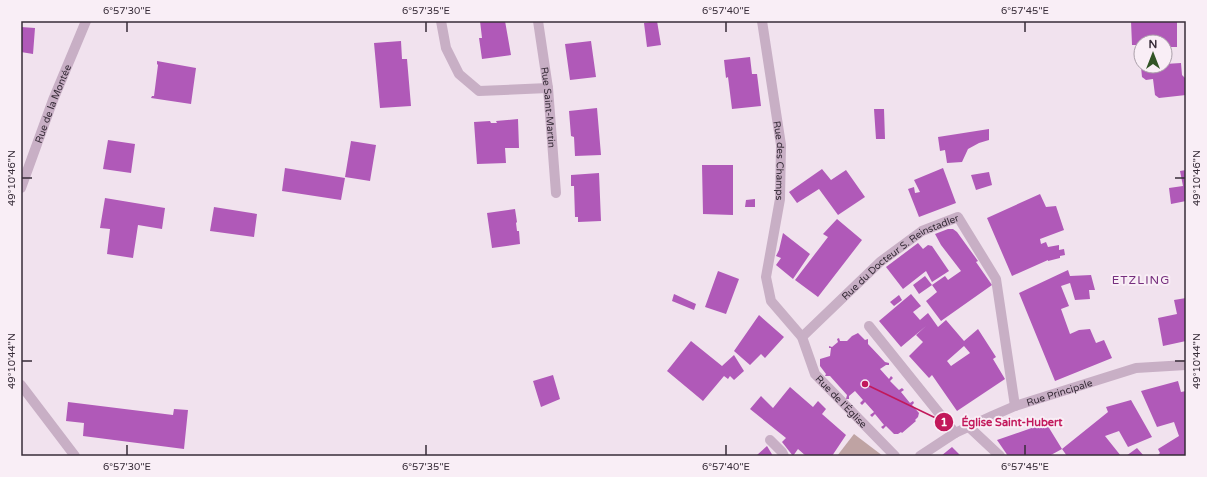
<svg xmlns="http://www.w3.org/2000/svg" width="1207" height="477" font-family="'Varela Round',sans-serif">
  <style>
    .green { fill: #bfa3a3 }
    .building { fill: #b059b8; fill-rule: evenodd }
    .lines { fill: none; stroke-linecap: round; stroke-linejoin: round }
    .minor { stroke: #c8afc5; stroke-width: 10 }
    .tertiary { stroke: #c8afc5; stroke-width: 10 }
    .ticks { fill: none; stroke: #372c38; stroke-width: 1.5 }
    .labels { text-anchor: middle; stroke-width: 4; stroke-linejoin: round; paint-order: stroke }
    .street-label { font-size: 10px; fill: #372c38; stroke: #f9eef6 }
    .quarter-label { font-size: 12px; letter-spacing: 1px; fill: #762e7d; stroke: #f9eef6 }
    .leader { fill: none; stroke: #c2185b; stroke-width: 1.5 }
    .callout-dot { fill: #c2185b; stroke: #f9eef6; stroke-width: 1.5 }
    .mark-label { font-size: 12px; text-anchor: middle; font-weight: bold; fill: #fff }
    .callout-label { font-size: 11px; text-anchor: middle; font-weight: bold; fill: #c2185b; stroke: #f9eef6; stroke-width: 4; stroke-linejoin: round; paint-order: stroke }
    .neatline { fill: none; stroke: #372c38; stroke-width: 1.5 }
    .ticks-label { font-size: 10px; text-anchor: middle; fill: #372c38 }
  </style>
  <rect width="100%" height="100%" fill="#f1e2ee"/>
  <path class="green" d="M854,434l29,22h-46z"/>
  <path class="building" d="M480,21h25l6,34 -29,4 -3,-21h3z
    M657,21l4,24 -14,2 -3,-24z
    M1131,21h46v26h-12v-5h-24v3h-9z
    M21,27l14,1 -2,26 -12,-2z
    M401,41l1,18h5l4,47 -31,2 -6,-65z
    M591,41l5,36 -26,3 -5,-36z
    M750,57l2,17h5l4,32 -29,3 -4,-32 -2,1 -2,-18z
    M157,61l39,7 -5,36 -40,-6 1,-2h2l4,-31 -1,-1z
    M1181,63l1,12 4,4v16l-27,3 -4,-3 -2,-16 -7,1 -4,-3 -1,-10 24,-1v-2z
    M597,108l4,47 -26,1 -1,-19 -3,-1 -2,-25z
    M874,109h10l1,30h-9z
    M518,119l1,29h-14l1,15 -29,1 -3,-42 16,-1 1,2h6l-1,-2z
    M989,129v11l-10,3 -11,6 -6,13 -15,1 -2,-13 -5,1 -2,-14z
    M108,140l27,4 -4,29 -28,-4z
    M351,141l25,4 -6,36 -25,-4z
    M702,165h31v50l-30,-1z
    M285,168l60,10 -4,22 -59,-9z
    M943,168l13,35 -37,14 -11,-28 6,-2 1,6 5,-1 -6,-12z
    M822,169l9,11 15,-10 19,27 -27,18 -19,-26 -22,14 -8,-11z
    M1186,170v31l-15,3 -2,-16 14,-2 -3,-15z
    M989,172l3,13 -16,5 -5,-15z
    M599,173l2,48 -23,1v-5h-3l-1,-31h-3v-11z
    M1040,194l6,13 10,-1 8,24 -24,9 1,5 5,-2 2,5 11,-2v5l5,-1 1,6 -5,1v2l-12,3v-1l-36,16 -25,-58z
    M105,198l60,10 -3,21 -24,-4 -5,33 -26,-4 3,-25 -10,-1z
    M755,199v8h-10l1,-7z
    M214,207l43,7 -3,23 -44,-6z
    M515,209l2,13 -1,1 1,8h2l1,13 -28,4 -5,-35z
    M837,219l25,21 -44,57 -23,-17 33,-43 -5,-3z
    M948,229h5l4,3 21,29 -2,1 16,23 -51,36 -15,-20 11,-9 -5,-7 13,-9 3,4 13,-9 -20,-26 -6,-11z
    M783,233l27,21 -17,25 -17,-14 5,-7 -5,-2 3,-6z
    M918,243l5,6 5,-4 4,1 17,25 -17,11 -6,-11 -23,18 -17,-22z
    M1068,270l2,6 21,-1 4,15h-6l1,9 -15,1 -5,-17 -9,3 8,20 -8,3 9,25 9,-4 11,-1 6,14 8,-3 8,18 -57,23 -36,-88z
    M718,271l21,8 -13,35 -21,-7z
    M925,276l7,9 -13,9 -6,-9z
    M674,294l22,10 -2,6 -22,-9z
    M911,294l10,12 -8,6 7,8 8,-7 10,14 8,-7 18,21 14,-12 18,28 -3,2 12,20 -48,32 -25,-36 -3,3 -20,-22 14,-14 -7,-7 10,-9 -25,21 -22,-26zM964,346l6,7 -19,13 -4,-5z
    M899,295l3,5 -8,6 -4,-4z
    M1186,298v43l-23,5 -5,-28 19,-4 -3,-14z
    M759,315l25,22 -19,21 -4,-4 -11,11 -16,-14z
    M858,333l7,7 3,-1v5l17,18 4,1v2h-3l-6,4 9,10 2,-3 2,2 -3,3 9,9 3,-2 2,2 -3,2 9,11 3,-2 1,2 -2,2 7,8 -1,4 -3,3 1,1 -14,12 -1,-1 -3,2h-4l-8,-8 -3,3 -2,-2 3,-2 -9,-11 -3,3 -2,-2 4,-3 -9,-10 -3,3 -2,-2 3,-3 -8,-9 -6,5v3h-3l1,-4 -17,-19h-5l1,-2 -6,-8v-7l10,-3 1,-8h-2v-2l3,1 6,-5 -1,-3 2,-1 1,3h7l5,-5z
    M691,341l31,25 12,-11 10,16 -10,9 -4,-4 -2,3 -4,-3 -21,25 -36,-30z
    M553,375l7,24 -19,8 -8,-26z
    M1178,381l3,11 5,-1v65h-29l3,-3 -2,-4 21,-13 -5,-14 -17,5 -16,-36z
    M790,387l23,20 5,-6 8,8 -4,5 24,21 -14,21h-26l-8,-7 -5,7 -11,-14 4,-4 -36,-29 11,-13 12,12z
    M1131,400l21,37 -24,10 -9,-16 -14,5 16,20h-54l-5,-7 -13,7h-41l-11,-16 49,-17 16,26 46,-37 -2,-5z
    M68,402l105,13 1,-6 14,1 -4,39 -101,-13 1,-13 -18,-2z
    M767,446l6,10h-15l-1,-1z
    M952,447l9,9h-20z
    M1137,448l7,8h-18z"/>
  <g class="lines">
    <g class="minor">
      <path d="M441,21l5,27 13,26 20,17 69,-3"/>
      <path id="s1" d="M538,21l10,67 8,105"/>
      <path id="s2" d="M762,21l19,124 -1,54 -14,78 5,24 31,36 13,37 80,82"/>
      <path id="s3" d="M21,188l32,-88 33,-79"/>
      <path d="M869,326l86,107"/>
      <path id="s4" d="M802,337l78,-75 42,-31 36,-14 38,62 19,127"/>
      <path d="M21,385l54,71"/>
      <path d="M969,427l31,29"/>
      <path d="M770,440l12,12 2,4"/>
    </g>
    <path class="tertiary" id="s5" d="M920,456l35,-23 37,-17 23,-10 121,-38 50,-3"/>
  </g>
  <path class="ticks" d="M127,22v10M426,22v10M726,22v10M1025,22v10M22,178h10M1175,178h10M22,361h10M1175,361h10M127,445v10M426,445v10M726,445v10M1025,445v10"/>
  <g class="labels">
    <g class="street-label">
      <text dy="4" stroke="none"><textPath href="#s3" startOffset="90">Rue de la Montée</textPath></text>
      <text dy="4" stroke="none"><textPath href="#s1" startOffset="87">Rue Saint-Martin</textPath></text>
      <text dy="4" stroke="none"><textPath href="#s2" startOffset="141">Rue des Champs</textPath></text>
      <text dy="4" stroke="none"><textPath href="#s4" startOffset="128">Rue du Docteur S. Reinstadler</textPath></text>
      <text dy="4" stroke="none"><textPath href="#s5" startOffset="154">Rue Principale</textPath></text>
      <text dy="4" stroke="none"><textPath href="#s2" startOffset="408">Rue de l'Église</textPath></text>
    </g>
    <g class="quarter-label">
      <text x="1141" y="284">ETZLING</text>
    </g>
  </g>
  <path class="leader" d="M865 384L944 422"/>
  <g class="callout-dot">
    <circle cx="865" cy="384" r="4"/>
    <circle cx="944" cy="422" r="10"/>
  </g>
  <g class="mark-label">
    <text x="944" y="426">1</text>
  </g>
  <g class="callout-label">
    <text x="1012" y="426">Église Saint-Hubert</text>
  </g>
  <rect width="1207" height="477" fill="none" stroke="#f9eef6" stroke-width="44"/>
  <g transform="translate(1153 54)"><circle r="19" fill="#f9eef6" stroke="#aba0aa"/>
  <path d="M0-3L7 15L0 10L-7 15Z" fill="#325426"/>
  <text y="-6" font-size="11" font-weight="bold" text-anchor="middle" fill="#372c38">N</text>
  </g>
  <rect x="22" y="22" width="1163" height="433" class="neatline"/>
  <g class="ticks-label">
    <text x="127" y="14">6°57'30"E</text>
    <text x="426" y="14">6°57'35"E</text>
    <text x="726" y="14">6°57'40"E</text>
    <text x="1025" y="14">6°57'45"E</text>
    <text transform="translate(11 178) rotate(-90)" y="4">49°10'46"N</text>
    <text transform="translate(1196 178) rotate(-90)" y="4">49°10'46"N</text>
    <text transform="translate(11 361) rotate(-90)" y="4">49°10'44"N</text>
    <text transform="translate(1196 361) rotate(-90)" y="4">49°10'44"N</text>
    <text x="127" y="470">6°57'30"E</text>
    <text x="426" y="470">6°57'35"E</text>
    <text x="726" y="470">6°57'40"E</text>
    <text x="1025" y="470">6°57'45"E</text>
  </g>
</svg>
